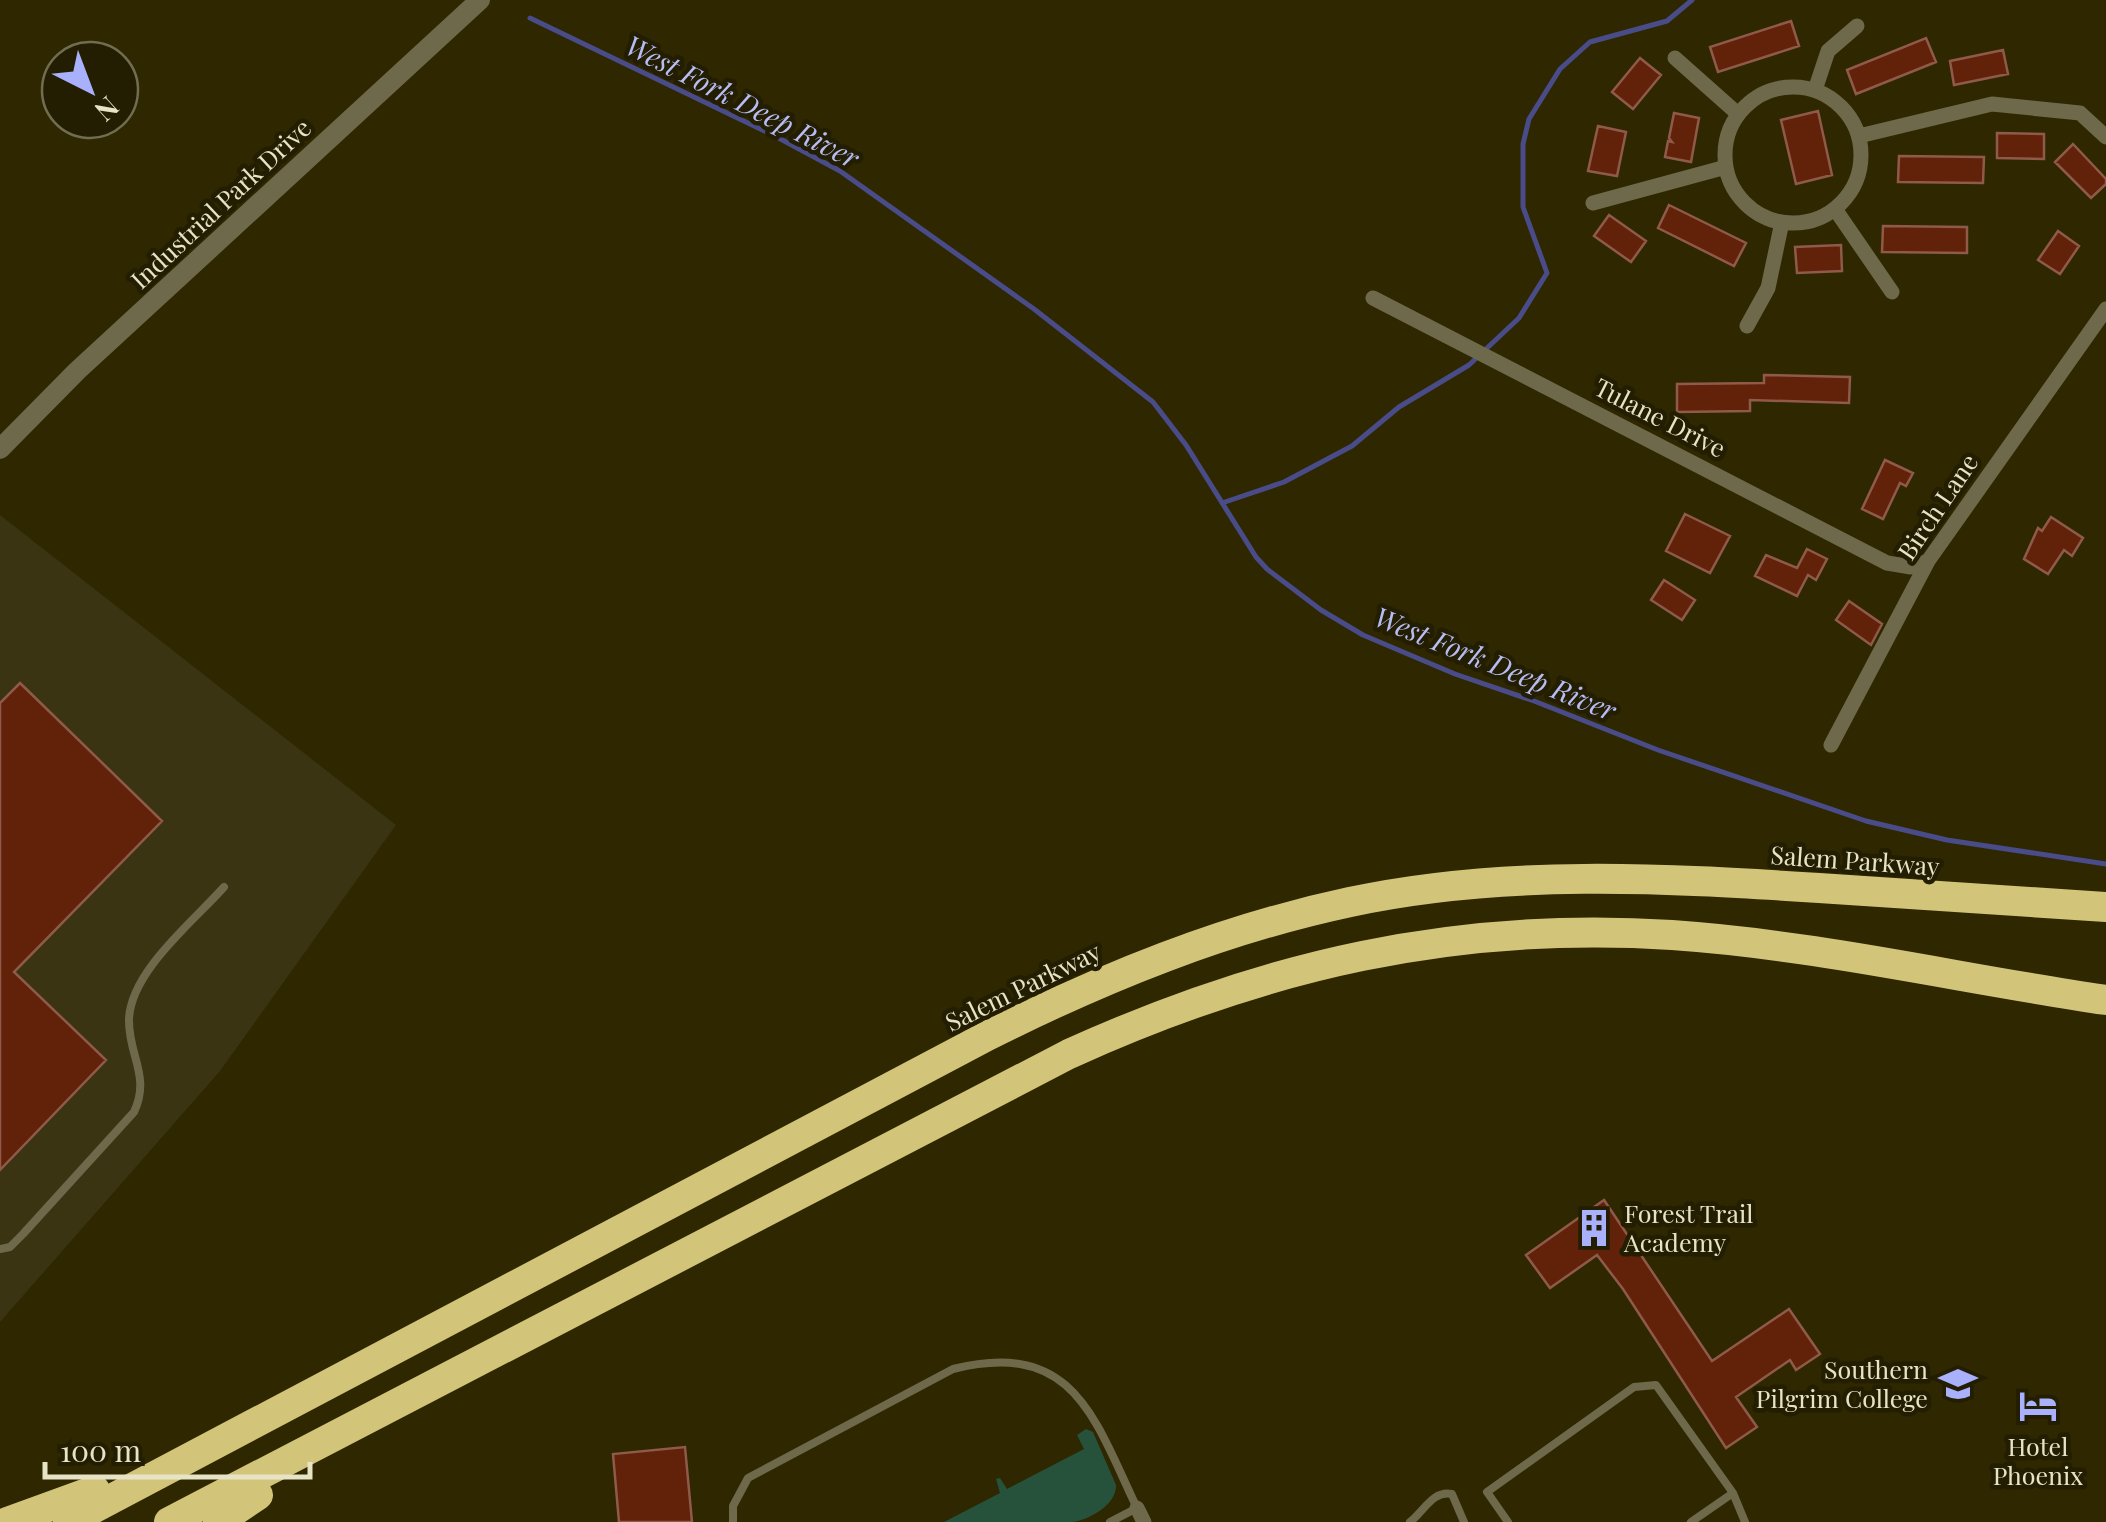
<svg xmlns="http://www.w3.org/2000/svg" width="2106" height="1522" font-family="'Playfair Display',serif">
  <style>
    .built { fill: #3a3413 }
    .green { fill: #26513b }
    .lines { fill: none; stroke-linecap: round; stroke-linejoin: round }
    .stream { stroke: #494c89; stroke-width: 5 }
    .building { fill: #612209; stroke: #8f5a49; stroke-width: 2.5 }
    .service { stroke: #6e694b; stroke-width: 8 }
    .minor { stroke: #6e694b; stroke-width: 15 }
    .tertiary { stroke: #6e694b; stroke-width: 20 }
    .motorway { stroke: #d2c478; stroke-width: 30 }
    .labels { text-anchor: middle; stroke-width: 9; stroke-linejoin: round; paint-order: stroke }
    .street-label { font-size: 25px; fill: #e7e3c7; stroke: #231e02 }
    .poi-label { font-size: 25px; fill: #e7e3c7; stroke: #231e02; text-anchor: start }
    .water-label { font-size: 28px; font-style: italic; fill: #b7bdf3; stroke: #231e02 }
  </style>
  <rect width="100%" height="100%" fill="#2e2700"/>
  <path class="built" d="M0,515l396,310 -176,246 -220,251z"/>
  <path class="green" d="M1086,1429l7,3 23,53c1,19 -26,35 -44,37 -41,0 -86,0 -128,0l56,-29 -4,-14 4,-1 7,11 77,-40 -7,-14z"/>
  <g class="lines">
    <path class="stream" d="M530,18l245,118 65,35 194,138 119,93 33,43 70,112 11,12 54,41 42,25 92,39 79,27 124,49 208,71 81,19 159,24
      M1222,503l62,-21 68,-36 47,-39 70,-42 50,-47 28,-45 -24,-66v-63l6,-25 31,-50 30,-27 77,-21 25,-21"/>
  </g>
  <path class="building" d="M1791,21l8,25 -81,26 -8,-25z
    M1926,38l10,24 -80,32 -9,-24z
    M2003,50l5,24 -54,11 -4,-24z
    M1640,58l21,17 -28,34 -21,-17z
    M1818,111l14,64 -36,9 -15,-64z
    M1674,113l25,5 -8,44 -26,-5 3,-16 4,1 -3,-4z
    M1598,126l28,6 -9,44 -29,-5z
    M1997,133l47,1v25l-47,-1z
    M2073,144l33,35v5l-15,14 -36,-36z
    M1899,156l85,1 -1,26 -85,-1z
    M1669,205l77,38 -12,23 -76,-38z
    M1609,215l37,26 -15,21 -37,-26z
    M1883,226l84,1v26l-85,-1z
    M2058,231l21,15 -19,28 -22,-14z
    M1841,245l1,26 -45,2 -2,-26z
    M1764,375l86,2 -1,26 -99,-3v11l-73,1v-28l87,-1z
    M1885,460l28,13 -7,13 -6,-3 -17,36 -21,-10z
    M1685,514l45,22 -20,37 -44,-22z
    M2051,517l32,21 -11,18 -8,-6 -16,24 -24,-15 14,-31 4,3z
    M1807,549l20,10 -11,21 -8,-5 -11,21 -42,-20 11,-21 31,13z
    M1664,580l31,20 -13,20 -31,-20z
    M1849,601l33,23 -11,21 -35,-25z
    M20,683l142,138 -148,151 92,88 -106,110v-467z
    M1604,1200l108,161 77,-52 31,45 -24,16 -6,-10 -54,37 21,30 -31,21 -103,-159 -26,-34 -47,33 -24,-33z
    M685,1447l7,75h-73l-6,-68z"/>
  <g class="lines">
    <path class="service" d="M0,1249l10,-2 13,-13 111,-122c17,-36 -6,-57 -5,-93 2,-48 64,-97 95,-132
      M733,1522v-16l15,-28 205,-109c121,-30 141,49 184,139l-27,14
      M1410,1522c14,-11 23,-32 42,-28l12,28
      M1508,1522l-21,-30 147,-105 22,-2 77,108 12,29
      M1691,1522l42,-29"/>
    <path class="minor" d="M1675,58l63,56
      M1725 155a68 68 0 1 1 136 0a68 68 0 1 1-136 0Z
      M1815,90l13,-39 29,-25
      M1859,136l133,-32 88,9 26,24
      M1593,203l133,-36
      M1835,209l57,83
      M1373,298l514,265 24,4 17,-6
      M1747,326l21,-38 14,-66
      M1831,745l97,-184 178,-252
      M1137,1508l7,14"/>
    <path class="tertiary" d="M0,449l77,-78 403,-371"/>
    <path class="motorway" d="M7,1522l88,-32
      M68,1522l921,-487c116,-58 234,-106 361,-133 154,-33 313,-24 469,-14 95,7 191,13 287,19
      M169,1522l900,-468c196,-89 386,-133 603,-119 146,10 290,44 434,65
      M218,1522l40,-27"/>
  </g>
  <defs>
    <g id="building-bare" transform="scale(3)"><path d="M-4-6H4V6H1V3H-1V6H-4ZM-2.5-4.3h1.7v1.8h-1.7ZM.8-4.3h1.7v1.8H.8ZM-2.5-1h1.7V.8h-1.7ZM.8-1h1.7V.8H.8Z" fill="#a9b0fc" stroke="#231e02" stroke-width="2.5" paint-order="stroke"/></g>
    <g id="school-bare" transform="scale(3)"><path d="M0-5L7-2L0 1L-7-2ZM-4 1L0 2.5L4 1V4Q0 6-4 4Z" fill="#a9b0fc" stroke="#231e02" stroke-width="2.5" paint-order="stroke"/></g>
    <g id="hotel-bare" transform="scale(3)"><path d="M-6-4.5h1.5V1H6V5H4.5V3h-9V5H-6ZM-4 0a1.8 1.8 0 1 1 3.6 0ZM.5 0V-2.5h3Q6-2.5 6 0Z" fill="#a9b0fc" stroke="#231e02" stroke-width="2.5" paint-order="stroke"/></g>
  </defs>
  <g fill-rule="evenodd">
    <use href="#building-bare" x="1594" y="1228"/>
    <use href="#school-bare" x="1958" y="1384"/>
    <use href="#hotel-bare" x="2038" y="1406"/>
  </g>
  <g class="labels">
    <g class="street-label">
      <text transform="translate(221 204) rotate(-43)" y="9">Industrial Park Drive</text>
      <text transform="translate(1660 418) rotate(27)" y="9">Tulane Drive</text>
      <text transform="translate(1938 507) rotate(-56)" y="9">Birch Lane</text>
      <text transform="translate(1855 861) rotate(4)" y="9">Salem Parkway</text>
      <text transform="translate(1023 987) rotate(-26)" y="9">Salem Parkway</text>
    </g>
    <g class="poi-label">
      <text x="1624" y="1223">Forest Trail<tspan x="1624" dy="29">Academy</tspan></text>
      <text x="1928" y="1379" text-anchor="end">Southern<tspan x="1928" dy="29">Pilgrim College</tspan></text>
      <text x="2038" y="1456" text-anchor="middle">Hotel<tspan x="2038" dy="29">Phoenix</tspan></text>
    </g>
    <g class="water-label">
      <text transform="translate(742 102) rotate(27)" y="10">West Fork Deep River</text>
      <text transform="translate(1495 664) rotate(22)" y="10">West Fork Deep River</text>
    </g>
  </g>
  <g transform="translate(90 90) rotate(138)"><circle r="48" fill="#231e02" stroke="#716d51" stroke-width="2.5"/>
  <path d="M0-8L18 38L0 25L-18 38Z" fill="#a9b0fc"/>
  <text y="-15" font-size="28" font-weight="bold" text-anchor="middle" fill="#e7e3c7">N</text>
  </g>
  <path d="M45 1462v15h265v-15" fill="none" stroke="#e7e3c7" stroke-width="5"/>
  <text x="60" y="1462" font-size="30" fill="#e7e3c7" stroke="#231e02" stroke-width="8" paint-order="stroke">100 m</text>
</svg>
